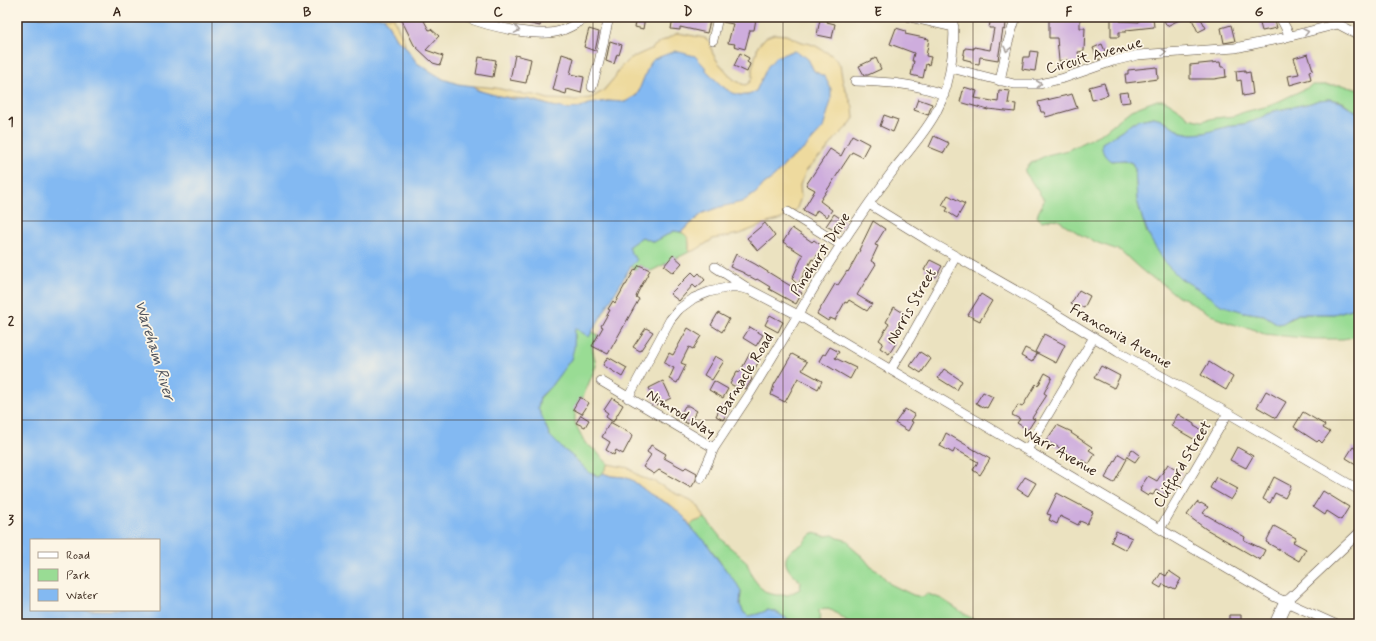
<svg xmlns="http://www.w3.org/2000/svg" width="1376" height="641" font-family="Mynerve,sans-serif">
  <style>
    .green { fill: #99dc94; stroke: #6a8359 }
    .sand { fill: #eeda9e; stroke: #94825e }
    .water { fill: #83b9f2; stroke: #5f7288; fill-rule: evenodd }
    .building { fill: #ceaddd }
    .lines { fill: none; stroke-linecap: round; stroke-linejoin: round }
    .street-casing { stroke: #554636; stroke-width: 10 }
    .secondary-casing { stroke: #554636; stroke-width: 14 }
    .street { stroke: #fff; stroke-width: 9 }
    .secondary { stroke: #fff; stroke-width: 13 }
    .oneway { stroke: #a79f9a }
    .grid { fill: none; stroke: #3b2a1e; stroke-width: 1; stroke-opacity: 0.55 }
    .labels { text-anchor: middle; stroke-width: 3.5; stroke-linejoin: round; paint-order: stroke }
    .street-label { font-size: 15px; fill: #3b2a1e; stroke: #fcf5e5 }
    .water-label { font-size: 16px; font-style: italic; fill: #51555e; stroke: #fcf5e5 }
    .neatline { fill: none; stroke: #3b2a1e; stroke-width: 1.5 }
    .grid-label { font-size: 13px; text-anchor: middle; font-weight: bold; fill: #3b2a1e }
  </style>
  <rect width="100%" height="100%" fill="#fcf5e5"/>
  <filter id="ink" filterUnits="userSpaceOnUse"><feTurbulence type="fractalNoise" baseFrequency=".025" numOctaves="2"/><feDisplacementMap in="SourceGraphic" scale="8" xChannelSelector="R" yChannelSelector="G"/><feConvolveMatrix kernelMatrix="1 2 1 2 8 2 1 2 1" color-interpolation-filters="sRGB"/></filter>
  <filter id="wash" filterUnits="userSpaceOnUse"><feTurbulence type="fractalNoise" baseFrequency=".012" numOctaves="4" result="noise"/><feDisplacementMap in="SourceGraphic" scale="16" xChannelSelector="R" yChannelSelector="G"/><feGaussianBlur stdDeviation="0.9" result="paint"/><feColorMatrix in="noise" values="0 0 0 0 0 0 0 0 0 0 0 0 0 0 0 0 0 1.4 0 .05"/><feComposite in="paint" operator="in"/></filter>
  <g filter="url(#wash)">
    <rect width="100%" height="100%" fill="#ebe2c0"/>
    <path class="green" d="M1313,85h29l17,5v22l-4,-1 -12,-9 -13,-3 -11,1 -8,3 -37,8 -20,10 -11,3 -10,1 -29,8 -12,1 -11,-2 -20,-13 -7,-2 -15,3 -8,3 -9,8 -20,12 9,18 13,-1 8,3 3,6 2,31 6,21 4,12 33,45 64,34 20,3 14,9 13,-5 7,-5h36l25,-7v29l-16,3h-30l-49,-5 -14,-6 -15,-3 -16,-6 -25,-14 -8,-6 -9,-3 -18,-15 -9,-4 -12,-10 -17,-16 -23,-8 -17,-8 -23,-15 -5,-1 -11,2 -5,-4c1,-7 6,-11 7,-17l-19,-28v-2l6,-7 16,-8 21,-5 34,-17 29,-23 26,-10h6l5,2 9,6 12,10 13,3 13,-3 19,-2 10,-4 25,-6z
      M674,231c16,2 15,7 15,21l-38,19 -12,-6 -3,5 -5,-4 6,-6 -6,-7 -3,-7 14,-9 12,5z
      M575,327l14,9 3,-5 6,4 -6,11 4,20 -13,31 -6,8 -2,8v10l10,20 11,8 12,13 -5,9 -5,3 -8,-3 -19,-18 -8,-6 -13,-13 -12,-28 2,-10 11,-12 20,-27 4,-22 -1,-7z
      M705,518l20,25 21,18 7,17 8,10 6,5 9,2h12l12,-6 1,-7c-10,-9 -24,-20 -8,-33 2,-2 6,-3 8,-4 5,-4 7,-9 12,-12l12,3 8,-1 5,3 11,3 2,6 7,6 5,4 9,11 7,4 11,12 23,11 9,2 5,-3 4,1 11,4 38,25h-129l-18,-13 -8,-3 -6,2 1,14h-24l-20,-12 -8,-2 -10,4 -9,2 -5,-3 -4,-8 1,-14 -36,-50 -10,-8 -5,-7 4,-4z"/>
    <path class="sand" d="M384,17h10c2,11 10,18 11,29l-9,-7z
      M678,33l27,5 4,3 4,13 5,8 15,17 9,5 3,1 4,-2 3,-5v-9l6,-23 8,-9 8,-3 12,1 16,7 12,3 19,11 7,9 3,18 10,24 1,11 -4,6 -15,15 -13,17 -4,2 -12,13 -6,14 1,12 -4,11 -4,5 -14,7 -12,3 -27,11 -27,5 -17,11 -7,2c0,-9 2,-15 -8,-20l22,-19 53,-20 8,-9 10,-7 14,-16 16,-12 21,-72 -11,-6 -6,-12 -40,7 -12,25c-3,2 -6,4 -9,4 -17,3 -31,-15 -41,-25l-1,-3 -56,-2c-5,12 -9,34 -24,37 -5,2 -13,-1 -18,-1 -14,1 -26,8 -39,8 -15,-1 -28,-8 -42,-10 -14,-2 -42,-1 -52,-13l22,2 26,6 13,1 13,4 27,1 16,-2 12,-7 12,-14 5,-9 9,-9 22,-10 6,-5z
      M608,464l21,4 11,9 15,5 19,11 17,7 7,6 7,12 -11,4 -4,4 -6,-9 -12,-11 -22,-12 -18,-14 -8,-3 -13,-1 -8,-3z"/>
    <path class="water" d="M17,17h367l12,22 9,7 12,17 26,16 15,5 16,2 3,4 14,4 22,5h14l25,7 15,3 11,-1 11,-4 19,-3 17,1 12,-7 12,-30 5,-6 21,-8 20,5 10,11 1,3c10,10 24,28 41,25 3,0 6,-2 9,-4l12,-25 8,-9 14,-5 4,-1 10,5 4,3 6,12 11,6 6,12v12l-8,27 -19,21 -16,12 -14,16 -10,7 -8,9 -14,9 -22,5 -17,6 -22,19 -7,-1 -20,11 -12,-5 -13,9 2,7 6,7 -6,6 -42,71 -14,-9 -1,20 -3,11 -20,27 -11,11 -2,11 12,28 13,13 8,6 19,18 8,3 5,-3 8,3 13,1 8,3 18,14 22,12 12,11 11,16 10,8 13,19 19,24 4,7 -1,14 4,8 5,3 9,-2 10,-4 8,2 20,12h-779zM31,540h128v70h-128z
      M1330,99l13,4 12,8 4,1v195l-25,7h-36l-15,9 -5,1 -14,-9 -20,-3 -23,-7 -23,-16 -18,-11 -14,-14 -15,-24 -8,-19 -6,-21 -2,-31 -3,-6 -8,-3 -13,1c-7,-4 -10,-11 -9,-18l20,-12 9,-8 8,-3 15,-3 7,2 20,13 11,2 12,-1 29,-8 10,-1 11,-3 20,-10 37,-8 8,-3z"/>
    <g id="blocks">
      <path class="building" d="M400,17h22l7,13 2,-1 8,7 -13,14 17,6 -3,9 -7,-2 -19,-18z
        M516,17h26l-2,9 -25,-6z
        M637,17h8l-2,12 -8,-2z
        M673,17h38l-4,16 -27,-6v3l-9,-1z
        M724,17h22l10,2 -2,11h-4l-5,19 -11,-3 1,-2 -7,-1 5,-19 -10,-2z
        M991,17h16l-2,13 -2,-1 -5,31 -18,-3 -1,7 -8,-1v-2l-8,-2 2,-11 9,1v-2l16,3 4,-22h-5z
        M1111,17h10l-1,4 19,1 -1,-5h15l1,10 -28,3v2h-7v5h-8z
        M1162,17h23l-18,9z
        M1191,17h9l6,11 -8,4z
        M1266,17h8l3,11 -15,3 -3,-11 7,-1z
        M1067,18h13v10h5l-1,23 -6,1 3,14 -11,2 -1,-8 -10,1 -2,-23h-8v-19z
        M820,19l8,1 -1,2 8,2 -3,14 -15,-3z
        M1231,25l4,16 -11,2 -3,-15z
        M896,28l10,3 -1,3 24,5 -3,17 5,1 -2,8 -3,-1 -3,14 -12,-3 3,-14h-2l2,-8 -24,-9z
        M589,29l10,3 -4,19 -11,-4z
        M610,41l12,4 -3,10 -2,-1 -3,10 -8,-3z
        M1102,44l5,12 -9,4 -5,-12z
        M1030,51l8,1 -3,19 -13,-2 2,-12h5z
        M740,53l9,5 -2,4 3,2 -3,8 -13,-6z
        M562,54l12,4 -4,16 14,3 -3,16 -14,-4 -1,5 -13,-4z
        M1308,54l5,16 -4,1 2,8 -21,6 -2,-9 11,-2 -5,-16z
        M515,55l16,4 -5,24 -16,-3z
        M479,57l17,3 -3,17 -17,-3z
        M876,58l5,11 -13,6h-4l-5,-9z
        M1220,62l1,5h4l1,10 -12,2h-24v-14z
        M1157,67l1,12 -32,4 -1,-9h3v-4z
        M1245,70v3l5,-1 3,22 -10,2 -2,-16 -4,1 -1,-10z
        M1104,83l4,12 -16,5 -3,-13z
        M964,87l13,4 -2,7 23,4 1,-12 11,1 -2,12 8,1 -1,8 -27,-3v1l-28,-8z
        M1128,92l2,10 -9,1 -2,-10z
        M1072,94l5,14 -31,9 -2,-5h-3l-3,-10z
        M918,99l14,5 -4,11 -14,-5z
        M884,115l14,5 -5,12 -13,-6z
        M852,135l17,9 -7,13 -10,-5 -32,49 12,9 -5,7 -10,-7 -3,6 -11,-6 12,-20 -9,-5 24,-36 11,7z
        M934,136l15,7 -5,10 -15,-6z
        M948,195l17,9 -8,14 -11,-7 2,-3 -6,-3z
        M834,214l12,8 -6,9 -4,-3 -2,2 -8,-4z
        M873,221l12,8 -10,16 3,1 -7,15 5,3 -19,31 15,9 -5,7 -18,-11 -2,3 -2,-1 -10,18 -5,-2 -2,3 -11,-7 18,-30 3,1 9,-14 1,1 12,-22h-1z
        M765,223l10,13 -17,15 -11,-13z
        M792,228l20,14 2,-2 9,7 -9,13 -2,-1 -14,26 -6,-6 11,-24 -20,-13z
        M736,254l19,10 47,29 -6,11 -27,-15 1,-2 -13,-8 -1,1 -14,-8 -12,-5z
        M673,255l9,8 -9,10 -9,-7z
        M930,260l12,6 -6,11 -12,-7z
        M639,265l11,5 -12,22 -2,5 3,2 -31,55 -16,-8 11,-19 -2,-1 9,-16 -2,-1 5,-8 2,2 10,-18h1l9,-16 1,1z
        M692,272l4,4 3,-3 6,7 -9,8 -3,-3 -14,16 -9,-7z
        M1079,290l11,6 -6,12 -4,-2 -1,2 -8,-4z
        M981,294l11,7 -12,20 -12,-6z
        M894,307l11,7 -15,26 6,3 -7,11 -9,-6 3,-5 -4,-3 10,-16 -3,-2z
        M718,313l11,6 -7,13 -11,-7z
        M770,315l13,7 -5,10 -13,-7z
        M750,327l13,8 -7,11 -13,-8z
        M646,328l7,4 -13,19 -7,-4z
        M688,328l13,8 -8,13 -4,-2 -8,16 5,2 -9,18 -8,-4 5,-11 -10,-5 5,-10 4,2z
        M1044,334l21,11 -9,18 -21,-11z
        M830,347l9,5 -4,6 21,10 -6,11 -31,-18 4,-7 2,1z
        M1025,348l12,6 -5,8 -11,-6z
        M920,352l11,7 -10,14 -11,-7z
        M750,353l10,6 -10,19 2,1 -6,10 -6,-3 -2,2 -8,-4 7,-13 3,1z
        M792,354l15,8 -5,8 20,11 -4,8 -20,-11 -13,24 -14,-7 3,-10z
        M715,356l9,5 -12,19 -8,-5z
        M608,357l19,11 -5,9 -19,-12z
        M1209,362l24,15 -7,13 -25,-15z
        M1101,366l19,10 -6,12 -20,-10z
        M944,369l18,12 -5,9 -19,-12z
        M1045,373l7,4 -8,16 3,2 -15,23 3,1 -7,11 -11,-7 3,-4 -8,-4 6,-10 4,2 14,-23 2,2z
        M663,381l8,17 -14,7 -8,-17z
        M714,381l14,8 -5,9 -14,-8z
        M1266,391l20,11 -10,16 -19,-11z
        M983,392l10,5 -6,11 -2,-1 -1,1 -8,-5z
        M580,397l9,6 -7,11 -9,-5z
        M612,398l11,7 -10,17 -7,-5 2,-4 -4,-3z
        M722,405l7,4 -6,11 -7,-4z
        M685,406h4l8,5 -9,13 -10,-6z
        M905,409l10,6 -4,6 2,1 -5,9 -13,-8z
        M1303,412l22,13 -2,3 7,4 -8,11 -3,-3 -2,2 -23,-15z
        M1178,414l16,10v2l9,5 -6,10 -26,-15z
        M581,415l8,5 -4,7 -9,-4z
        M610,422l23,13 -10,19 -7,-4 -2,5 -8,-5 4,-8 -8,-5z
        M1057,425l15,7 -1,1 21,14 -3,3 6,4 -6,10 -7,-4 -1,2 -23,-15 -12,-6z
        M946,433l44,26 -10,16 -7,-5 5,-8 -23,-13 -2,4 -13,-7z
        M651,445l15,9 -2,4 20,11 2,-2 11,6 -1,7 -5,8 -32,-18 -5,4 -11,-7 8,-12 -4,-3z
        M1237,447l16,9 -7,12 -16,-8z
        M1353,447l6,4v15l-13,-8z
        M1132,449l8,6 -5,7 -8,-5z
        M1119,454l8,5 -13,24 -9,-5z
        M1168,464l14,9 -15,24 -11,-7 -3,5 -3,-1 -2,2 -8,-5 1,-2 -1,-1 8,-12 9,5z
        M1025,477l11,6 -8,13 -11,-7z
        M1216,477l22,12 -7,11 -21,-12z
        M1274,477l17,9 -6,12 -10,-5 -5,10 -7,-4z
        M1323,491l26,16 -8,13 -14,-9 -2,4 -12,-8z
        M1057,493l36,19 -6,12 -7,-3 -2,4 -18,-9 -3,8 -8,-4 2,-5 -4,-1z
        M1197,502l3,2 1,-1 7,4 -5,6 42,24 -1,3 21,10 -5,10 -54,-31 -19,-14z
        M1274,526l22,12 -3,4 13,7 -7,12 -33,-19z
        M1116,531l16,7 -6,12 -15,-8z
        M1169,571l12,8 -6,10 -4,-2 -1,1 -7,-4 -2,4 -7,-4 7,-11 5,3z
        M1229,615h12v9h-12z"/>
    </g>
  </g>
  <g filter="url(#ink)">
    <use href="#blocks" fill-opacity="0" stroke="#554636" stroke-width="1"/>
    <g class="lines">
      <g class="street-casing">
        <path id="street" d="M466,17c21,9 72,21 94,14 10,-3 19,-9 28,-14
          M910,17l44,10
          M1280,17l10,19
          M713,40l5,-23
          M951,68l63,16h26l24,-6 49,-17 25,-6 97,-7 48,-10 55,-14 21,11
          M855,81c30,1 61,2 89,14
          M1000,81l8,-39 8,-25
          M592,87l7,-25 10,-45
          M869,204l60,37 114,65 75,46 110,61 131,77
          M788,212l53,33
          M715,267l31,20
          M891,369l18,-29 47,-84
          M601,381l113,67 -13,30
          M628,398l42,-78 9,-11 15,-11 15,-6 21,-5h7l13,3 48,25c22,-39 46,-76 72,-113 8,-11 17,-23 25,-34 31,-38 52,-60 57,-112 2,-13 3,-26 0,-39
          M714,448l37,-56 47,-77 477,282 60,27
          M1027,450l67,-113
          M1160,529l68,-116
          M1286,602l73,-69"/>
      </g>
      <g class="secondary-casing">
        <path id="secondary" d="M1276,624l10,-22"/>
      </g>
      <use href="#street" class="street"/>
      <use href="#secondary" class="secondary"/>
    </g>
    <defs><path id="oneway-chevron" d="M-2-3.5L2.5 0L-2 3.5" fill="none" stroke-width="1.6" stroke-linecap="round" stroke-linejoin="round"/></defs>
    <g class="oneway">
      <use href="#oneway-chevron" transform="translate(517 30) rotate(10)"/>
      <use href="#oneway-chevron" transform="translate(1306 32) rotate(-14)"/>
      <use href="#oneway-chevron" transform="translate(1007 49) rotate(103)"/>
      <use href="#oneway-chevron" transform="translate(1164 52) rotate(-3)"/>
      <use href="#oneway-chevron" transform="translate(1039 84) rotate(-6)"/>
    </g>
  </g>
  <path class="grid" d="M212,17v607M403,17v607M593,17v607M783,17v607M973,17v607M1164,17v607M17,221h1342M17,420h1342"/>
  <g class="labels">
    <g class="street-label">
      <text transform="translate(1094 55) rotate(-16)" y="5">Circuit Avenue</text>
      <text transform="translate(820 254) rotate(-57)" y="5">Pinehurst Drive</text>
      <text transform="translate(911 306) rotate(-60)" y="5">Norris Street</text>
      <text transform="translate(1121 336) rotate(30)" y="5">Franconia Avenue</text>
      <text transform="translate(745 374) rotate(-58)" y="5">Barnacle Road</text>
      <text transform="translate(681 413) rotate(32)" y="5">Nimrod Way</text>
      <text transform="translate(1060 451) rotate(30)" y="5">Warr Avenue</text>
      <text transform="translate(1182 464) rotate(-59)" y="5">Clifford Street</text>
    </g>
    <g class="water-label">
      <text transform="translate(156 350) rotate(73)" y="6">Wareham River</text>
    </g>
  </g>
  <rect width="1376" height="641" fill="none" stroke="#fcf5e5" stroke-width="44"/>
  <rect x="30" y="539" width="130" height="72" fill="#fcf5e5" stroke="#afa495"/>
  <rect x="38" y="552" width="20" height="6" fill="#ffffff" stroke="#afa495"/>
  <text x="66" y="559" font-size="12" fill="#3b2a1e">Road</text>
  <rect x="38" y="569" width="20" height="12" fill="#99dc94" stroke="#afa495"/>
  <text x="66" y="579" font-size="12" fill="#3b2a1e">Park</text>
  <rect x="38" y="589" width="20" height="12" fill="#83b9f2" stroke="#afa495"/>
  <text x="66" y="599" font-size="12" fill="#3b2a1e">Water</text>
  <rect x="22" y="22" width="1332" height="597" class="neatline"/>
  <g class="grid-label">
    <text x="117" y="16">A</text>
    <text x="307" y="16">B</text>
    <text x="498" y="16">C</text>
    <text x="688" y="16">D</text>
    <text x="878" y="16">E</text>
    <text x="1069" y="16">F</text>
    <text x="1259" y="16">G</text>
    <text x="11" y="126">1</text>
    <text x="11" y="325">2</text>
    <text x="11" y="524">3</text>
  </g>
</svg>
